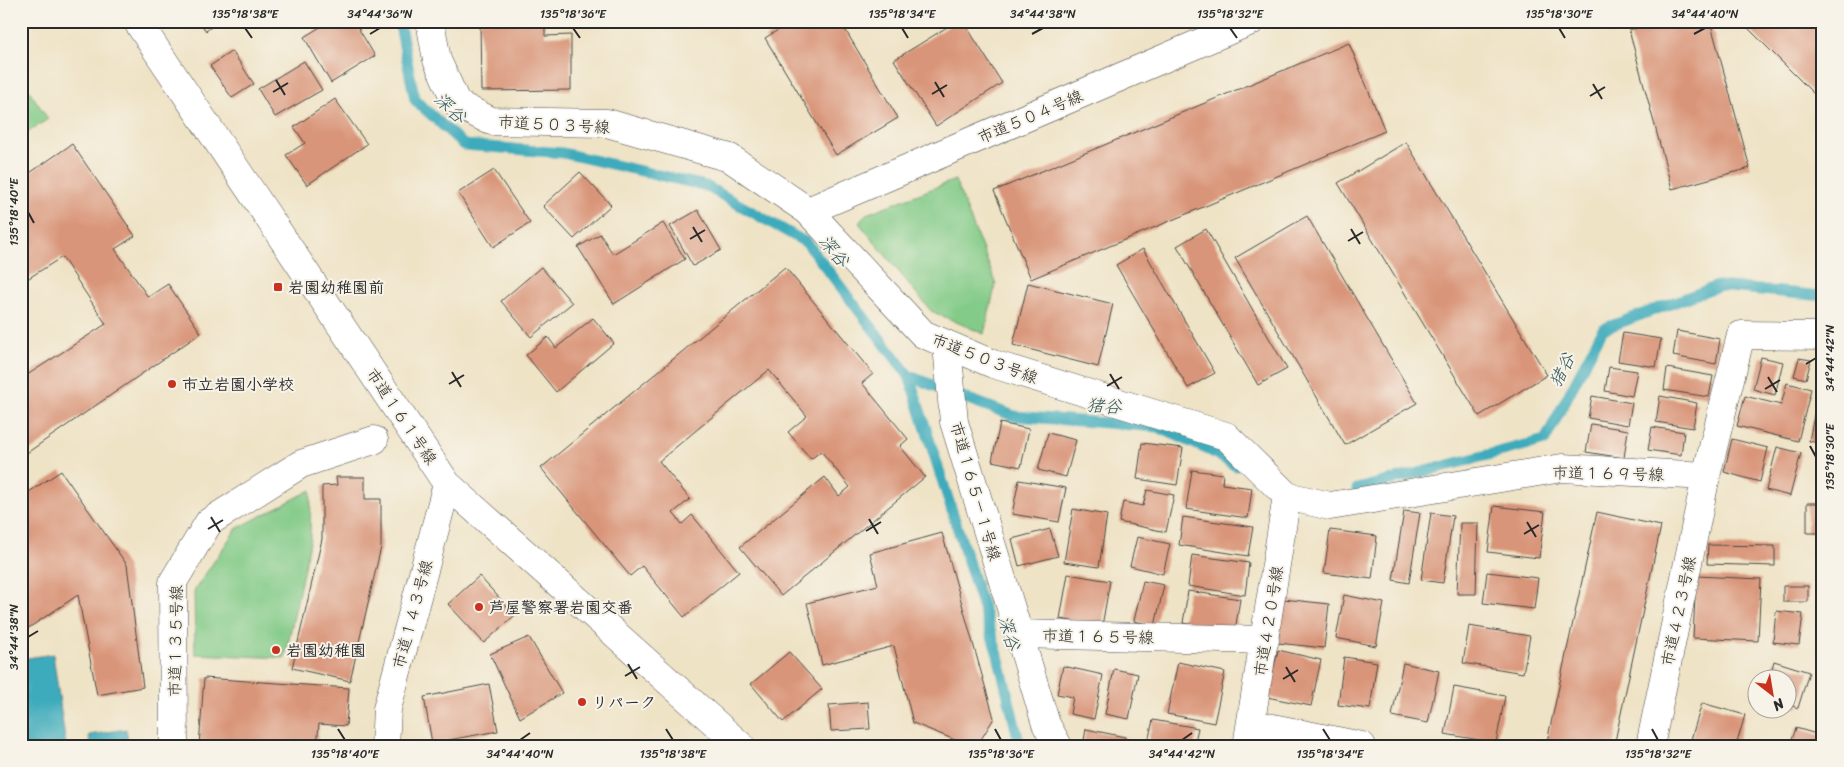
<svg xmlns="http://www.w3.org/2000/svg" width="1844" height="767" font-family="Sriracha,'Klee One',sans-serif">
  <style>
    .green { fill: #83cb88; stroke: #577b5a }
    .water { fill: #3dabbb; stroke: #346b73 }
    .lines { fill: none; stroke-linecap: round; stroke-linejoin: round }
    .stream { stroke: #3dabbb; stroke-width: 11 }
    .building { fill: #d99579 }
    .minor-casing { stroke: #484742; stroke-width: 29 }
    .minor { stroke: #fff; stroke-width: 28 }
    .ticks { fill: none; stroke: #2b2b2b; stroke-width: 2 }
    .poi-dot { fill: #c8321e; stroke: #f7f3e8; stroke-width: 2 }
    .labels { text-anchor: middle; stroke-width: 4; stroke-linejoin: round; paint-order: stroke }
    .street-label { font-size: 16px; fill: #2b2b2b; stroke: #f7f3e8 }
    .poi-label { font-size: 16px; font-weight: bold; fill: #2b2b2b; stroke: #f7f3e8; text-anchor: start }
    .water-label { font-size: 18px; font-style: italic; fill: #31585d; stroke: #f7f3e8 }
    .neatline { fill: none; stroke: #2b2b2b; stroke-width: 2 }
    .ticks-label { font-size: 12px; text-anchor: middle; fill: #2b2b2b }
  </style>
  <rect width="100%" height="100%" fill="#f7f3e8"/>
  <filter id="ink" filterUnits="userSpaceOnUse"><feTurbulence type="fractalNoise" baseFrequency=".02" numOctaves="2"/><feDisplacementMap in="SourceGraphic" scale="10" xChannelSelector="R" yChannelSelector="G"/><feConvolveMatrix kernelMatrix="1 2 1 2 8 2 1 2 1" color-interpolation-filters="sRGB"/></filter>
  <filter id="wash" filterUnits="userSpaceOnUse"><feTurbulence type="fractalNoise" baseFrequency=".0096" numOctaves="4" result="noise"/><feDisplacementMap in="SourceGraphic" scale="20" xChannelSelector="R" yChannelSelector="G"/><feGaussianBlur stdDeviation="1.12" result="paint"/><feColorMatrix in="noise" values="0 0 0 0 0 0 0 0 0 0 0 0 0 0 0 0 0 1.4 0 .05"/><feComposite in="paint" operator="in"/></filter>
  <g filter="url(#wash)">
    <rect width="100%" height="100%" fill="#efe3c6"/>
    <path class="green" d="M21,78l27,41 -27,18z
      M955,180l41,103 -12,51 -53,-23 -72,-88 7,-9z
      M311,490l-1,49 -25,119 -90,-4 -1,-63 42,-62z"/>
    <path class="water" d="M53,654l13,92h-45v-87z
      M126,729l3,17h-39l-1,-11z"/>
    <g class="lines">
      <path class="stream" d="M399,21l16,79 49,45 99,8 143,33 101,57 102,133 89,279 22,91
        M909,376l31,12
        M963,397l51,19 144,11 55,25 23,14
        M1357,489l188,-49 58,-111 115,-43 105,10"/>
    </g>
    <g id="blocks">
      <path class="building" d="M199,21h20l-13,10z
        M330,21h24l21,35 -44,27 -27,-46z
        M480,21h65v15l26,-1v55l-90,1z
        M793,21h47l58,97 -62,37 -71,-117z
        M957,21h6l39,62 -66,43 -42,-66z
        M1663,21h47l40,147 -78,21 -43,-159z
        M1741,21h82v82z
        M1349,43l36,88 -354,148 -37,-88z
        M232,51l22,33 -22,14 -22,-32z
        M304,61l18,29 -47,27 -17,-28z
        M335,99l32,45 -60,41 -21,-30 19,-12 -11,-16z
        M1406,142l141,233 -68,41 -141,-233z
        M72,144l63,92 -20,13 33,48 20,-13 33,49 -180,124v-78l85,-55 -44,-67 -41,26v-104z
        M494,170l36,53 -37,24 -35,-54z
        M580,172l31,33 -37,34 -31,-33z
        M698,210l23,40 -28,16 -23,-40z
        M1307,216l110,187 -72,42 -110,-187z
        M663,223l22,36 -71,45 -36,-57 22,-13 13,20z
        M1206,229l81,140 -29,16 -81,-139z
        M1143,249l72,124 -27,15 -72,-123z
        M541,267l31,36 -41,34 -30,-36z
        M785,267l88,107 -11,9 46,56 -8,7 25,31 -144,119 -41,-49 85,-70 14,19 11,-9 -29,-36 -10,8 -23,-27 19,-16 -38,-46 -110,91 31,38 -17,14 9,11 10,-9 47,57 -55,45 -42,-51 -12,10 -89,-108z
        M1028,283l85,21 -15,63 -85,-22z
        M593,318l21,25 -58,49 -30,-37 22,-18 8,11z
        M1677,331l43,8 -4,25 -43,-8z
        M1623,333l38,6 -5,28 -38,-6z
        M1761,357l22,5 -8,33 -22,-6z
        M1799,358l12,2 -5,19 -12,-3z
        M1609,367l28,4 -5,25 -27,-5z
        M1667,368l46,8 -4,21 -45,-7z
        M1787,383l24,6 -13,52 -61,-15 8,-30 36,9z
        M1592,396l40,7 -4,22 -40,-7z
        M1660,396l37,7 -4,25 -37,-6z
        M1816,405l7,1v38l-14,-3z
        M1000,423l29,6 -8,38 -29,-6z
        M1591,424l37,6 -4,28 -38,-6z
        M1652,427l32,5 -3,23 -33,-5z
        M1048,433l28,7 -10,37 -28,-7z
        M1732,439l36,9 -8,34 -36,-10z
        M1142,443l41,5 -6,37 -40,-6z
        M1777,447l24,6 -11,43 -24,-6z
        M1192,470l31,4 -1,10 30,4 -4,30 -62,-9z
        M61,471l66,94 16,122 -46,8 -19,-100 -57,38v-136z
        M336,477h29v22h16v48l-31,134 -58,-13 30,-129v-53l15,-1z
        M1019,480l47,8 -7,34 -47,-8z
        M1147,490l27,5 -8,37 -47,-10 4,-20 20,4z
        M1807,503h16v30h-16z
        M1494,506l51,6 -6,46 -51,-6z
        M1073,509l34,6 -8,52 -35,-5z
        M1404,511l16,2 -11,70 -16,-3z
        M1597,512l64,14 -47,220h-68z
        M1431,513l22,3 -10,67 -22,-3z
        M1183,517l70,10 -5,29 -69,-11z
        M1460,523h18l-2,71h-19z
        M1050,529l8,27 -39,10 -7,-27z
        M1330,530l47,6 -5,43 -48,-6z
        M942,533l52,185 -17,28h-7l-57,-23 -19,-77 -72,19 -15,-62 71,-18 -8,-32z
        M1137,537l33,7 -7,30 -33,-8z
        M1708,545l67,1v20l-68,-2z
        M1192,555l57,8 -4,32 -57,-9z
        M1487,572l51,6 -4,31 -51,-6z
        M1068,574l42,7 -8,45 -42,-7z
        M479,576l36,39 -31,28 -36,-39z
        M1696,576l65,3 -3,62 -65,-3z
        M1143,581l21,4 -9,41 -21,-5z
        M1783,586h25v16h-25z
        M1188,591l52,8 -5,32 -52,-8z
        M1344,595l40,8 -8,43 -40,-8z
        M1283,599l46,5 -5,44 -46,-5z
        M1776,611l27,3 -4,31 -26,-3z
        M1469,626l61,10 -7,37 -60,-10z
        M529,637l33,56 -42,25 -30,-64z
        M1278,650l43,10 -10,46 -44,-9z
        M789,652l33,37 -39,33 -32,-38z
        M1344,657l33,5 -7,47 -32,-4z
        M1774,661l35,11 -11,36 -12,-4v-24h-17z
        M1178,662l47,10 -11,51 -47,-9z
        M1403,663l36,8 -11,52 -36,-7z
        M1063,666l40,9 -9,44 -24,-5 3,-17 -16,-3z
        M1114,669l24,5 -9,45 -24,-5z
        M204,678l145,10 -3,38 -27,-2 -2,22h-118z
        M489,684l9,47 -66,12 -8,-46z
        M1454,687l51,9 -9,47 -51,-9z
        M868,702l2,27 -39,2 -2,-26z
        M1702,703l43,12 -9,31h-47z
        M1153,720l45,8 -4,18h-47z
        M1796,728l27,8v10h-33z
        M1086,729l39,8 -1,9h-41z"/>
    </g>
  </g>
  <g filter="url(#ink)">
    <use href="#blocks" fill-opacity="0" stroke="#484742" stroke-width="1"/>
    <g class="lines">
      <g class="minor-casing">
        <path id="minor" d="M137,21l310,463 294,262
          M430,21l7,39 20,44 34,17 116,2 123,35 78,53 115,123 70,30 233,72 61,60
          M808,211l443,-190
          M947,345l7,77 65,212
          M1287,496l43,10 232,-38 144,8 35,-141 82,1
          M1252,724l110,22
          M174,746l-1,-164 36,-60 92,-58 73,-24
          M385,746l2,-37 60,-225
          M1058,746l-12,-22 -27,-90 246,6
          M1247,746l40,-250
          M1650,746l56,-270"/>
      </g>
      <use href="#minor" class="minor"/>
    </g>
  </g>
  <path class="ticks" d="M245,28l7,10M573,28l7,10M902,28l6,10M1230,28l7,10M1559,28l6,10M370,34l10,-6M1032,34l11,-6M1694,34l11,-6M276,80l9,15M935,82l9,15M1593,84l9,15M273,92l15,-9M932,94l15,-9M1590,96l15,-9M28,212l6,11M693,227l9,15M1351,229l9,15M690,239l15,-9M1348,241l15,-9M1806,364l10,-6M452,372l9,15M1110,374l9,15M1768,377l9,15M449,384l15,-9M1107,386l15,-9M1765,389l15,-9M1810,446l6,11M211,517l9,15M869,519l9,15M1527,522l9,15M208,529l15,-9M866,531l15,-9M1524,534l15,-9M28,637l10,-6M628,664l9,15M1286,667l9,15M625,676l15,-9M1283,679l15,-9M338,729l7,11M666,729l7,11M995,729l6,11M1323,729l7,11M1652,729l6,11M520,740l10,-7M1182,740l10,-7"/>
  <g class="poi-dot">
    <rect x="273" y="282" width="10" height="10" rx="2.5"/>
    <circle cx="172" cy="384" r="5"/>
    <circle cx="479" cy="607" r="5"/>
    <circle cx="276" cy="650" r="5"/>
    <circle cx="582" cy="702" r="5"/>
  </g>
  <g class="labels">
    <g class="street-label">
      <text transform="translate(1030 116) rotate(-23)" y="6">市道５０４号線</text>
      <text transform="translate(554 124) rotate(3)" y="6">市道５０３号線</text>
      <text transform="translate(985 358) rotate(21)" y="6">市道５０３号線</text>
      <text transform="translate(402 416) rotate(56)" y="6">市道１６１号線</text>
      <text transform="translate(1608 473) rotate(1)" y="6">市道１６９号線</text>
      <text transform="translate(976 491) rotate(74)" y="6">市道１６５－１号線</text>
      <text transform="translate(1678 611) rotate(-78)" y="6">市道４２３号線</text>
      <text transform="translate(412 614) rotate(-75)" y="6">市道１４３号線</text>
      <text transform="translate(1268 621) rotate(-81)" y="6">市道４２０号線</text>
      <text transform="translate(1098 636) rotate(1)" y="6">市道１６５号線</text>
      <text transform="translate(175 641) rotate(-89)" y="6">市道１３５号線</text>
    </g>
    <g class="poi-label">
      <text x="288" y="293">岩園幼稚園前</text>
      <text x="182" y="390">市立岩園小学校</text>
      <text x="489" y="613">芦屋警察署岩園交番</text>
      <text x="286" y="656">岩園幼稚園</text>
      <text x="592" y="708">リパーク</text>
    </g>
    <g class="water-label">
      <text transform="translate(450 108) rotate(43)" y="6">深谷</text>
      <text transform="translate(834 251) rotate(51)" y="6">深谷</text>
      <text transform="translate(1562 370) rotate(-63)" y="6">猪谷</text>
      <text transform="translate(1104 406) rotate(4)" y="6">猪谷</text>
      <text transform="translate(1009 633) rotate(73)" y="6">深谷</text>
    </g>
  </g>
  <rect width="1844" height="767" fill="none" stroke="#f7f3e8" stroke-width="55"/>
  <g transform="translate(1772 694) rotate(149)"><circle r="24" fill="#f7f3e8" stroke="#a5a39c"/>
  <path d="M0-4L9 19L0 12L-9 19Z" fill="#c8321e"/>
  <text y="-8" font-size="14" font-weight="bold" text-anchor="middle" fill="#2b2b2b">N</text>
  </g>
  <rect x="28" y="28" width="1788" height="712" class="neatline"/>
  <g class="ticks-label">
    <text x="245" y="18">135°18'38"E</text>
    <text x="380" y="18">34°44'36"N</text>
    <text x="573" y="18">135°18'36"E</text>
    <text x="902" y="18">135°18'34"E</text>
    <text x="1043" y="18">34°44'38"N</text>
    <text x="1230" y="18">135°18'32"E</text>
    <text x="1559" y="18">135°18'30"E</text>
    <text x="1705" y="18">34°44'40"N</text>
    <text transform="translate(14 212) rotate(-90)" y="4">135°18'40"E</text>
    <text transform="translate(1830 358) rotate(-90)" y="4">34°44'42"N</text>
    <text transform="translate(1830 457) rotate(-90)" y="4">135°18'30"E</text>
    <text transform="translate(14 637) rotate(-90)" y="4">34°44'38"N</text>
    <text x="345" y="758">135°18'40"E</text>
    <text x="520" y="758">34°44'40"N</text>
    <text x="673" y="758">135°18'38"E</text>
    <text x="1001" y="758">135°18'36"E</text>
    <text x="1182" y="758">34°44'42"N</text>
    <text x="1330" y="758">135°18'34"E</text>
    <text x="1658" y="758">135°18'32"E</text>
  </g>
</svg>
